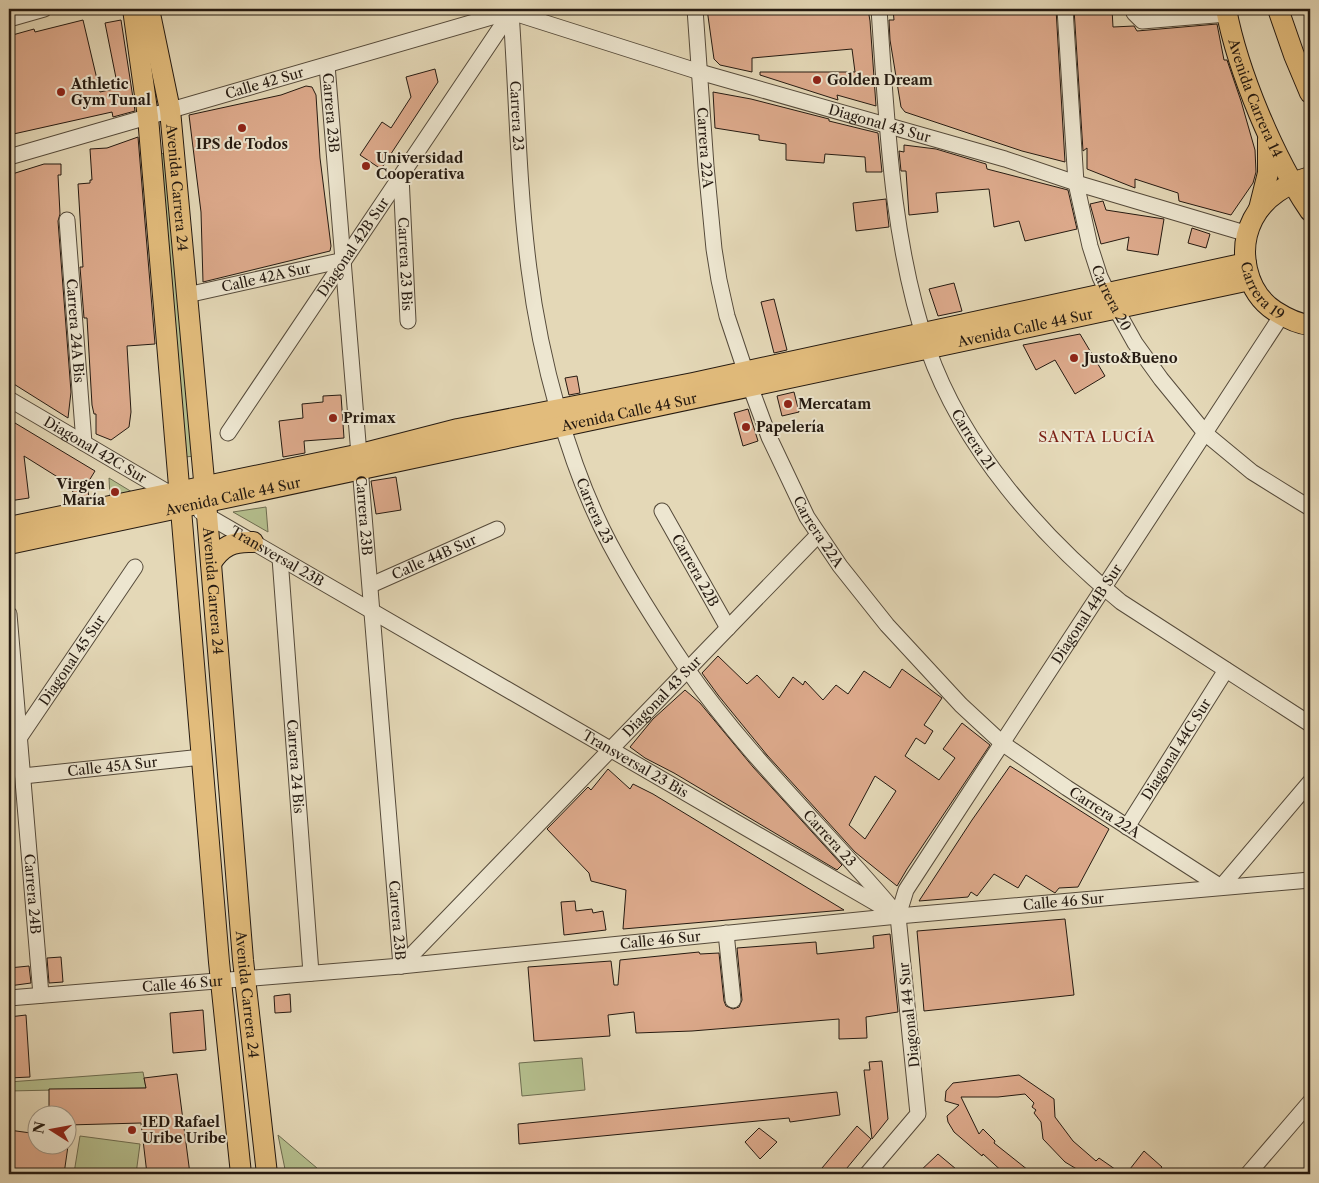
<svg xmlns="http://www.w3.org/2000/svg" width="1319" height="1183" font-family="'Libre Caslon Text',serif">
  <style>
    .green { fill: #b5bf8e; stroke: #6d6c50 }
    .building { fill: #ddaa8c; stroke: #251a11; fill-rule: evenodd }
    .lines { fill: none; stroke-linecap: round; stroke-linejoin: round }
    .minor-casing { stroke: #554a3a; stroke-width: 17 }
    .major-casing { stroke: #251a11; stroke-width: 22 }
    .minor { stroke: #ede6d0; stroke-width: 15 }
    .major { stroke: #e2bc7c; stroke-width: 20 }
    .poi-dot { fill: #8f2418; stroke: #ede6d0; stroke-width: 2 }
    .labels { text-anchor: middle; stroke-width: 4; stroke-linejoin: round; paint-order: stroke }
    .poi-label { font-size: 14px; font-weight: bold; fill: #251a11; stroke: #ede6d0; text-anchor: start }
    .street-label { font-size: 14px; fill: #251a11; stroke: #ede6d0 }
    .neighbourhood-label { font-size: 15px; letter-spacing: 1px; fill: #7a1f14; stroke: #ede6d0 }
  </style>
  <rect width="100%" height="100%" fill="#e4d8b7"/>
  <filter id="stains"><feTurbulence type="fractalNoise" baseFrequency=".004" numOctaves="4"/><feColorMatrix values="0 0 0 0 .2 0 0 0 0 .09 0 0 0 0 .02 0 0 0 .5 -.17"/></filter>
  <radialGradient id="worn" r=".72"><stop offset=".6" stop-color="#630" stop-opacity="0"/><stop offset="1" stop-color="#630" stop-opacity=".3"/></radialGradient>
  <path class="green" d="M168,153l27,303 -10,1 -27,-303z
    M109,478l23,14 -22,6z
    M266,507l2,25 -35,-20z
    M582,1058l3,32 -63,6 -3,-33z
    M143,1072l3,16 -137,3v-9z
    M278,1135l46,39h-38z
    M80,1136l60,8 -4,30 -62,-1z"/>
  <path class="building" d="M707,9h161l2,12 6,85 -39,-11 1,5 -78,-25v-3h95l-3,-23 -100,9v14l-32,-7 -6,-6z
    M893,9h163l9,153 -43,-11 -117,-39 -4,-5 -11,-67 -1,-20h5z
    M1074,9h38l1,18 21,-1 3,5 80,-7 7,36h3l14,41 14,49 1,22 -3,11 -22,32 -52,-14 -1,-8 -43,-14v9l-48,-19v-21l-4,3z
    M83,20l17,72 18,-4 -13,-65 16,-3 14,91 -22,6 -1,-5 -103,23v-99l25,-7 1,3z
    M435,69l3,13 -57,87 -21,-14 22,-33 9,6 20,-31 -5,-20z
    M306,86l6,1 4,8 4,63 11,88 -1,5 -127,31 -2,-70 -12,-97 92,-20z
    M713,92l38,7 78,20v2l49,12 4,39h-16l-1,-15 -40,-3 -1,9 -38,-3v-16l-27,-4v-5l-44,-7z
    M138,137l17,207 -28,2 4,66 -2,15 -18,13 -15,-6v-20h-2l-2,-9 -5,-87h-3l-4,-51h3l-5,-83 12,-1v-3h2l-2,-31 17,-1z
    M904,145l32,4 50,15 1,5 81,21 9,39 -52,12 -6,-20 -25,6 -5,-38 -53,4 2,19 -29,3 -3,-44h-5l-2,-20 5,1z
    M44,164h17v11h-3l2,39 -2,7 13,171 -3,26 -59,-37v-206z
    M886,199l3,28 -33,4 -3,-28z
    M1103,201l3,9 58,9 -6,36 -31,-5 2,-13 -28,7 -11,-40z
    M1192,228l18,6 -4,14 -18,-5z
    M954,283l8,28 -24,5 -9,-27z
    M774,299l13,51 -13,3 -13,-51z
    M1080,334l25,42 -30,18 -20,-34 -19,10 -13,-25z
    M577,376l3,17 -11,2 -4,-17z
    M794,392l5,20 -17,4 -5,-20z
    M341,395l3,43 -40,3 1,12 -22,4 -4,-36 24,-3 -1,-14 21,-2v-6z
    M748,409l10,32 -15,5 -9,-33z
    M15,423l80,48 -8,13 2,14 -15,3 -2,-15 -48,-30 5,42 -20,3v-67z
    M396,477l5,33 -25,4 -5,-33z
    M718,656l29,28 10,-9 22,23 14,-21 10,8 2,-4 18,19 13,-15 12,9 16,-23 26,17 12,-19 40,29 -18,27 9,6 -8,13 -9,-6 -11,18 34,24 16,-22 -12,-9 19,-26 28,22 -83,124 -10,17 -42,-34 -88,-97 -49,-60 -16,-22zM875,776l21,15 -31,48 -16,-14z
    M685,690l15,13 53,64 89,98 -5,5 -163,-97 -29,-15 -15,-11 23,-28z
    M1010,766l99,63 -31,58 -19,1 -4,5 -29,-18 -8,13 -24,-14 -17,22 -6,-4 -3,5 -49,4 53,-81z
    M608,769l22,20 3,-5 20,10 191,116 -221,19 3,-39 -35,-9 -2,-8 -42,-44 41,-42 3,3z
    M575,901l1,10 16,-2 1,4 10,-2 3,19 -42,5 -3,-33z
    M1065,919l9,76 -150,16 -7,-80z
    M890,934l8,78 -32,5 1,21 -28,1v-20l-147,12 -56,2 -2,-21 -26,3 2,21 -76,5 -6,-74 83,-6 3,24h4l2,-25 79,-8 1,2 19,-1 5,48 2,5 7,3 6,-2 3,-7 -5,-52 79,-6 1,12 57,-6 -1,-12z
    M61,957l2,25 -14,1 -2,-25z
    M29,966l2,17 -22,3v-18z
    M290,994l1,18 -16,1 -1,-17z
    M203,1010l3,40 -33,3 -3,-40z
    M26,1015l4,62 -21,1v-61z
    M882,1061l6,58 -16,20 -8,-69h6l-1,-8z
    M177,1074l13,100h-43l-6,-51 -73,2v-9h-19v-27l97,-1 -2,-10z
    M1019,1075l35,24 1,18 18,24 23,20 3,-3 23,16h-37l-20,-12 -22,-23 -2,-17 -7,-9 2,-3 -4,-3 2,-4 -9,-9 -27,3h-37l18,37 4,-5 12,12 -1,2 39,31h-28l-22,-20 -1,2 -28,-24 -6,-10 -1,-6 12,-11 -14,-4 1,-10 7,-8z
    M837,1092l3,23 -50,7 -1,-4 -270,26 -1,-20z
    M857,1126l14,13 -29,35h-12l-8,-6z
    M759,1128l18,14 -17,17 -15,-17z
    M9,1130l29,4v12h30l-4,28h-55z
    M1144,1151l18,16 -6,7h-20l-6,-5z
    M938,1154l24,20h-45z"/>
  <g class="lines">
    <g class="minor-casing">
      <g id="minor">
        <path id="s1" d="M695,9l11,157 8,83 5,31 8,36 26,78 16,43 38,80 33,49 47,59 74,80 41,38 65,45 154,99 89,-105"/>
        <path id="s2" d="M879,9c8,113 12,232 49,340 35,100 113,187 193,253l189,122"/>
        <path id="s3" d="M1065,9l11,174 14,63 10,31 11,23 24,43 26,36 45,55 46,38 58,36"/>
        <path id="s4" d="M511,12c6,85 7,172 18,257 11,88 39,196 81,275 23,43 50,85 77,125 60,86 136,158 204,238"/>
        <path id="s5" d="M511,12l192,61 302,86 71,24 172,51"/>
        <path d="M1134,13l8,8 85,-7"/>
        <path d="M9,19l35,-10"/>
        <path id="s6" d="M327,65l74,901"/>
        <path id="s7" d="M9,157l510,-148"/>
        <path id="s8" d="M401,176l7,145"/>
        <path id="s9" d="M67,220l17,223"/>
        <path id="s10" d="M187,295l157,-35"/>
        <path id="s11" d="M9,399l165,97"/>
        <path id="s12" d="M228,433l283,-421"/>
        <path id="s13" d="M662,511l66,117"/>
        <path id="s14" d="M201,512l697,404"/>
        <path id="s15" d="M280,558l31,415"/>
        <path id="s16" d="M371,585l126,-56"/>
        <path id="s17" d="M9,614l32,381"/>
        <path id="s18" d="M9,753l126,-186"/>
        <path id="s19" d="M23,776l179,-19"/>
        <path id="s20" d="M1127,827l99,-157"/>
        <path d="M726,933l7,67"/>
        <path id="s21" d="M401,966l417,-431"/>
        <path id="s22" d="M9,998l392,-32 497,-50 412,-36"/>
        <path id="s23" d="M867,1174l51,-60 -20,-198 8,-26 376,-575"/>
        <path d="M1248,1174l62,-72"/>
      </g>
    </g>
    <g class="major-casing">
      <g id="major">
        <path d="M133,9l15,108 71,845 22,212"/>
        <path id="s24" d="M149,9l21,101 36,392 37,458 24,214"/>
        <path id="s25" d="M1226,9c12,63 48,149 84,202"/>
        <path d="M1278,9l16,46 16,38"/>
        <path id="s26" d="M1310,177c-22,6 -46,20 -57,42 -16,31 -7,73 22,92 11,7 22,13 35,14"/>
        <path d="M1259,209l9,-36v-34"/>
        <path d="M9,527l352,-73 97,-25 235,-46 553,-120"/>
        <path id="s27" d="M9,544l1241,-264"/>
        <path d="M211,563c11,-17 22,-22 42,-21"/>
      </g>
    </g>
    <use href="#minor" class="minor"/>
    <use href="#major" class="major"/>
  </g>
  <g class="poi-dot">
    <circle cx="817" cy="80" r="5"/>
    <circle cx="61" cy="92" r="5"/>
    <circle cx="242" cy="128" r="5"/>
    <circle cx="366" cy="166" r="5"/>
    <circle cx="1074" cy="358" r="5"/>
    <circle cx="788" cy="404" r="5"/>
    <circle cx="333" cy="418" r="5"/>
    <circle cx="746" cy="427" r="5"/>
    <circle cx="115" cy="492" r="5"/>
    <circle cx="132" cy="1130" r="5"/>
  </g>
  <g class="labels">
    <g class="poi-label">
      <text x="827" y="85">Golden Dream</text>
      <text x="71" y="89">Athletic<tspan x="71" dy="16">Gym Tunal</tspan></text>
      <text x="242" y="149" text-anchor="middle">IPS de Todos</text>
      <text x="376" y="163">Universidad<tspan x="376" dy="16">Cooperativa</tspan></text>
      <text x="1084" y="363">Justo&amp;Bueno</text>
      <text x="798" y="409">Mercatam</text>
      <text x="343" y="423">Primax</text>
      <text x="756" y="432">Papelería</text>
      <text x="105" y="489" text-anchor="end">Virgen<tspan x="105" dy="16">María</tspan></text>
      <text x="142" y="1127">IED Rafael<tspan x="142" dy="16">Uribe Uribe</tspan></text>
    </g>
    <g class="street-label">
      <text dy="5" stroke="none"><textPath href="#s7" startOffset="266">Calle 42 Sur</textPath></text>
      <text dy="5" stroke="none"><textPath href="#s25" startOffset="94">Avenida Carrera 14</textPath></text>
      <text dy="5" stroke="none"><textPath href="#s6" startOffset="48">Carrera 23B</textPath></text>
      <text dy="5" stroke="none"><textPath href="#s4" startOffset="104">Carrera 23</textPath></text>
      <text dy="5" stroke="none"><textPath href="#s5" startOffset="385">Diagonal 43 Sur</textPath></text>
      <text dy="5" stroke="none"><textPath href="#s1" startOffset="139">Carrera 22A</textPath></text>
      <text dy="5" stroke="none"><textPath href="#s24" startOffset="181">Avenida Carrera 24</textPath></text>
      <text dy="5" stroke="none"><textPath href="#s12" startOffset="224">Diagonal 42B Sur</textPath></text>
      <text dy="5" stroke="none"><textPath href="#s8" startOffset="88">Carrera 23 Bis</textPath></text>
      <text dy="5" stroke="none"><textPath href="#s10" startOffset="81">Calle 42A Sur</textPath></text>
      <text dy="5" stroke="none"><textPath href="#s26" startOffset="151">Carrera 19</textPath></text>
      <text dy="5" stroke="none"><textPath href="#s3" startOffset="295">Carrera 20</textPath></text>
      <text dy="5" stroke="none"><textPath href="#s27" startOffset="1039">Avenida Calle 44 Sur</textPath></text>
      <text dy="5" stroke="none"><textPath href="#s9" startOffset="111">Carrera 24A Bis</textPath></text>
      <text dy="5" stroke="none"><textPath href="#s27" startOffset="634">Avenida Calle 44 Sur</textPath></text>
      <text dy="5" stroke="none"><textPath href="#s2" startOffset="446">Carrera 21</textPath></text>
      <text dy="5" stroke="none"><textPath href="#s11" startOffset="100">Diagonal 42C Sur</textPath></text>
      <text dy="5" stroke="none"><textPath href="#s27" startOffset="229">Avenida Calle 44 Sur</textPath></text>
      <text dy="5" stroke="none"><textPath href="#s4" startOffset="509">Carrera 23</textPath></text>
      <text dy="5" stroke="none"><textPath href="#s6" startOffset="452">Carrera 23B</textPath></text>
      <text dy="5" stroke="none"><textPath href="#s1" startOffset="544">Carrera 22A</textPath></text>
      <text dy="5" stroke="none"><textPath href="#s14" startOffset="88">Transversal 23B</textPath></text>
      <text dy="5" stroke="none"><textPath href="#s16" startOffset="69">Calle 44B Sur</textPath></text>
      <text dy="5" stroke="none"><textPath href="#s13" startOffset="68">Carrera 22B</textPath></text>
      <text dy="5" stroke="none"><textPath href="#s24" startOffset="586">Avenida Carrera 24</textPath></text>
      <text dy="5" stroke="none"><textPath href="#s23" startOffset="635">Diagonal 44B Sur</textPath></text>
      <text dy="5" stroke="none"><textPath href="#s18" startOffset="112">Diagonal 45 Sur</textPath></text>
      <text dy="5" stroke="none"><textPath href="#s21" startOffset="375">Diagonal 43 Sur</textPath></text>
      <text dy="5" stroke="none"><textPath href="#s20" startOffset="92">Diagonal 44C Sur</textPath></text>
      <text dy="5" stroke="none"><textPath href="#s14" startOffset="502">Transversal 23 Bis</textPath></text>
      <text dy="5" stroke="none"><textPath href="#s15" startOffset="209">Carrera 24 Bis</textPath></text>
      <text dy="5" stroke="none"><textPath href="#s19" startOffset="90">Calle 45A Sur</textPath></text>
      <text dy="5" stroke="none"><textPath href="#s1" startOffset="949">Carrera 22A</textPath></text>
      <text dy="5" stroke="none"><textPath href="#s4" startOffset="914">Carrera 23</textPath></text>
      <text dy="5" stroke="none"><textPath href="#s17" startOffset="281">Carrera 24B</textPath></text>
      <text dy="5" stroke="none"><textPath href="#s22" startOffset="1059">Calle 46 Sur</textPath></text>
      <text dy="5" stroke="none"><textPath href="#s6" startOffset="858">Carrera 23B</textPath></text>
      <text dy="5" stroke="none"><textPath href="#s22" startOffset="654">Calle 46 Sur</textPath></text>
      <text dy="5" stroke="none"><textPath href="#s22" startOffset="174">Calle 46 Sur</textPath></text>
      <text dy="5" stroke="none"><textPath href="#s24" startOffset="991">Avenida Carrera 24</textPath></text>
      <text transform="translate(909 1015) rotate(-96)" y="5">Diagonal 44 Sur</text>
    </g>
    <g class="neighbourhood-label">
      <text x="1097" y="442">SANTA LUCÍA</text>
    </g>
  </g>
  <rect width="1319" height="1183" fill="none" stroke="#e4d8b7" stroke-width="30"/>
  <rect x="10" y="10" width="1299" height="1163" fill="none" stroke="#251a11" stroke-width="2.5"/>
  <rect x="15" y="15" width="1289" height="1153" fill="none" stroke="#251a11"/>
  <g transform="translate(52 1130) rotate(281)"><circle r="24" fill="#ede6d0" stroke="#9d9484"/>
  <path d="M0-4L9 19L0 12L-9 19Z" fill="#8f2418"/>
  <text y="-8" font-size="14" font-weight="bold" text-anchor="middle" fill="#251a11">N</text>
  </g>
  <rect width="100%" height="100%" filter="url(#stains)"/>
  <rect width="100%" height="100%" fill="url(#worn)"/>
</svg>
